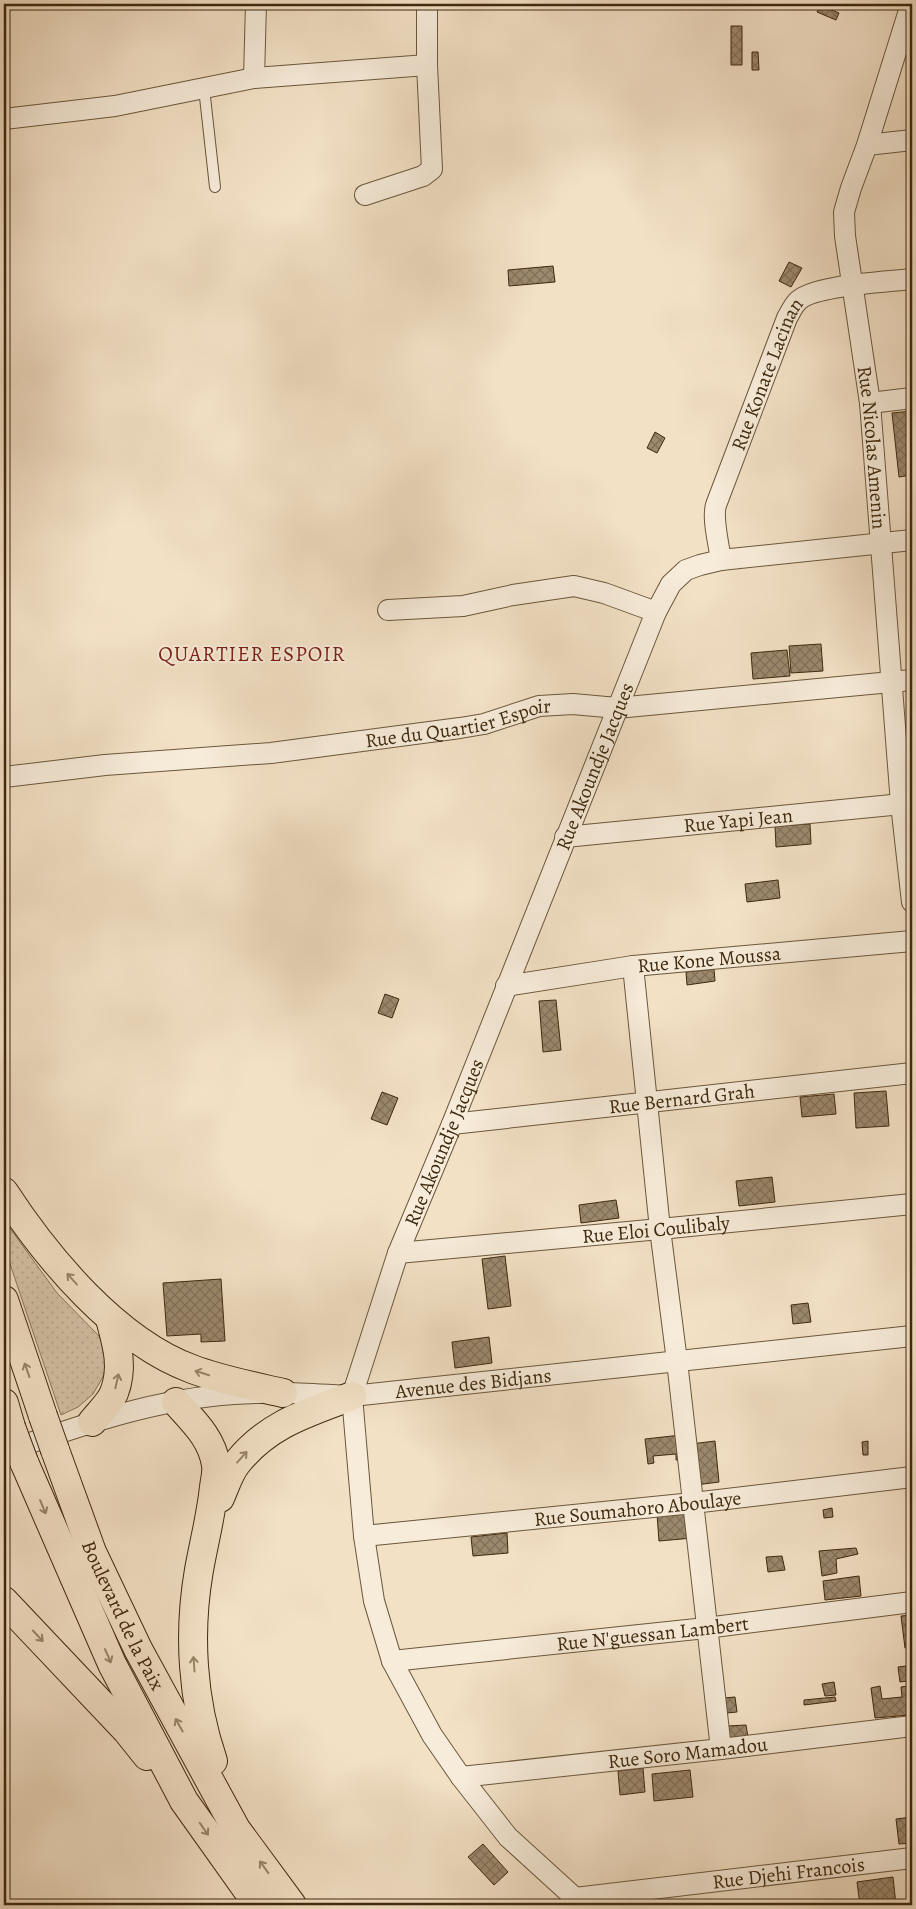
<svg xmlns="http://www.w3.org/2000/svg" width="916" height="1909" font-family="Alegreya,serif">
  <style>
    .grass { fill: url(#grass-dots); stroke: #89765a }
    .building { fill: url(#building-cross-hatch); stroke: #3e290e }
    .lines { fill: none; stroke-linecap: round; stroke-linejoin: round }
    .service-casing { stroke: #6b573c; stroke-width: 12 }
    .minor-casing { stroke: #6b573c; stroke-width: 22 }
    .primary-casing { stroke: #3e290e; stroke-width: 30 }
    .service { stroke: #f7ecda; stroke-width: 10 }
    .minor { stroke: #f7ecda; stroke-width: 20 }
    .primary { stroke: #f3e1c6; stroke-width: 28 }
    .primary-bridge-casing { stroke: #3e290e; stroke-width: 30; stroke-linecap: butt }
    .primary-bridge { stroke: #f3e1c6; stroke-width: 28 }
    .oneway { stroke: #98856a }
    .labels { text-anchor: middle; stroke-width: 4; stroke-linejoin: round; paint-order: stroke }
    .street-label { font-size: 20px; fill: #3e290e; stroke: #f7ecda }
    .neighbourhood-label { font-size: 21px; letter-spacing: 1px; fill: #7a1f14; stroke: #f7ecda }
  </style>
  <defs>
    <pattern id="grass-dots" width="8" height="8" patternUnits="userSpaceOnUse" patternTransform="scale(1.25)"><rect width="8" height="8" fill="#d4c2a7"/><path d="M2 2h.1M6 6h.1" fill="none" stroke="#b7a78f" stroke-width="1.8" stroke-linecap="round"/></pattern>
    <pattern id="building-cross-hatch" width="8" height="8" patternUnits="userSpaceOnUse" patternTransform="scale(1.25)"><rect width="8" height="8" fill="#9c896e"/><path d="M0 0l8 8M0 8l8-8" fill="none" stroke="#817059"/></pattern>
  </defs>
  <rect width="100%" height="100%" fill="#f3e1c6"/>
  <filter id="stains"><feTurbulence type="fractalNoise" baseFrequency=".004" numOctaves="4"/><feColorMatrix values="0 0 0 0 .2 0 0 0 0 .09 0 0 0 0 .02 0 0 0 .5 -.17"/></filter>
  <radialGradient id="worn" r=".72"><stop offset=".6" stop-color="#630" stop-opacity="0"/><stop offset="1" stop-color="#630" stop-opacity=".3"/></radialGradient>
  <path class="grass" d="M4,1220l53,73 42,43 5,12 3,13 -3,14 -11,19 -15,13 -17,8 -57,-169z"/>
  <path class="building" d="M820,5l19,8 -3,7 -19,-8z
    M731,26h11v39h-11z
    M752,52h6l1,18h-7z
    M789,262l13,6 -11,19 -12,-6z
    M553,266l2,16 -46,4 -1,-16z
    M912,411v64l-13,2 -7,-64z
    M655,432l10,6 -8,15 -10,-5z
    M821,644l2,27 -32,2 -2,-27z
    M787,650l3,26 -37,3 -2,-26z
    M810,824l1,20 -35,3 -1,-21z
    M778,880l2,18 -33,4 -2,-18z
    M714,969l1,12 -28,4 -1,-13z
    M385,994l14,5 -7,19 -14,-5z
    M556,1000l5,50 -18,2 -4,-51z
    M886,1091l3,35 -33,2 -2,-35z
    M382,1092l16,6 -11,27 -16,-6z
    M834,1094l2,20 -34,3 -2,-20z
    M772,1177l3,25 -36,4 -3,-25z
    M616,1200l3,18 -38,5 -2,-18z
    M505,1256l6,50 -23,3 -6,-50z
    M221,1279l4,62 -24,1v-8l-34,2 -4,-53z
    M808,1303l3,19 -18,2 -2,-19z
    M489,1337l3,26 -37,5 -3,-26z
    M681,1435l2,24 -7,1v-6l-23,2 1,7 -6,1 -3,-25z
    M715,1441l4,41 -23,3 -5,-41z
    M868,1441v14h-5l-1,-13z
    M832,1508l1,9 -9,1 -1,-8z
    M690,1511l3,27 -34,3 -2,-27z
    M507,1533l1,20 -35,3 -2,-19z
    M912,1539v14l-3,1 -1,-14z
    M856,1548l2,6 -22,5 1,14 -15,3 -3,-25z
    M782,1556l3,14 -17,2 -2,-15z
    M859,1576l2,20 -36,4 -2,-19z
    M912,1615v33h-7l-4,-32z
    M906,1666l1,15 -7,1 -2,-15z
    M834,1682l2,13 -11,1 -3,-12z
    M880,1686l2,13 20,-2 -1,-10 6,-1 3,29 -35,3 -4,-30z
    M735,1697l2,15 -10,1 -3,-15z
    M835,1697l1,4 -32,4v-5z
    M746,1725l2,12 -19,1 -1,-12z
    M643,1768l2,24 -25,3 -2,-24z
    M690,1770l3,27 -39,4 -2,-27z
    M912,1817v26l-13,1 -3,-25z
    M483,1844l25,28 -14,13 -26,-28z
    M893,1877l3,28h-36l-3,-23z"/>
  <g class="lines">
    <g class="service-casing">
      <path id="service" d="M204,88l11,99"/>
    </g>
    <g class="minor-casing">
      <g id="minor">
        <path id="s1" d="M911,4l-44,141 -16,43 -7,24 1,24 25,167 31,401 11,98"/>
        <path d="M254,78l2,-74"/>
        <path d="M4,119l111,-13 139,-28 173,-13"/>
        <path d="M867,145l45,-5"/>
        <path d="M365,195l58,-19 9,-7 -5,-104v-61"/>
        <path d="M870,403l42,-5"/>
        <path id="s2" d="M721,560c-2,-15 -9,-41 -5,-55l71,-187c3,-5 6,-12 10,-16 14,-17 91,-20 115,-23"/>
        <path d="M388,610l75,-4 50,-11 61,-9 30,7 52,19"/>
        <path id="s3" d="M4,777l101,-12 166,-12 189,-25 24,-4 55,-18 34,-2 44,4 295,-28"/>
        <path id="s4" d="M565,837l347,-34"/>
        <path d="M633,966l27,263 17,132 44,388"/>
        <path id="s5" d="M506,986l127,-20 279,-25"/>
        <path id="s6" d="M452,1124l460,-51"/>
        <path id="s7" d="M398,1253l262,-24 252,-25"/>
        <path id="s8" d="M4,1452c75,-26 150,-53 230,-58 39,-3 79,0 118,2l560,-60"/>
        <path id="s9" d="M364,1536l329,-33 219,-26"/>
        <path id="s10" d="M392,1661l314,-33 206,-26"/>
        <path id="s11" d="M461,1777l260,-28 191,-23"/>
        <path id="s12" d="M575,1898l337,-40"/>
        <path id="s13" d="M586,1905l-11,-7 -67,-61 -47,-60 -29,-42 -40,-74 -18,-60 -10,-65 -12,-140 46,-143 54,-129 204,-512 15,-28 15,-14 14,-5 21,-5 191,-20"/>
      </g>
    </g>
    <g class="primary-casing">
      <g id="primary">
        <path d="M4,1192c43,66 112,149 188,177 29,11 60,17 91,24"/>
        <path d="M4,1300l39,116"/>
        <path d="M176,1402c17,19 36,36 40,63 1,7 -1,15 -2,22 -3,29 -10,55 -15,83 -11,63 -7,130 14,191"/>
        <path d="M4,1403l7,24"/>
        <path d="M92,1422c7,-9 18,-19 22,-29 10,-26 3,-48 -4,-74"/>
        <path id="s14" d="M55,1450l37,102 46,97 98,180 56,76"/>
        <path d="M24,1462l88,202 72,137 74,104"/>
        <path d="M220,1498c5,-11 9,-25 17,-35 31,-39 70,-50 115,-67"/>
        <path d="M4,1601l123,130 20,25"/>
      </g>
    </g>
    <use href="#service" class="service"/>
    <use href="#minor" class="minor"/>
    <use href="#primary" class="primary"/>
    <g class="primary-bridge-casing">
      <path id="primary-bridge" d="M43,1416l12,34
        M11,1427l13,35"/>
    </g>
    <use href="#primary-bridge" class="primary-bridge"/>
  </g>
  <defs><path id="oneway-shaft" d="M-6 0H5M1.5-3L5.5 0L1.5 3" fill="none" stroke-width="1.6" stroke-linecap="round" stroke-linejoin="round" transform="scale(1.25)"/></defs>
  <g class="oneway">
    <use href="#oneway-shaft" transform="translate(72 1279) rotate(-132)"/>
    <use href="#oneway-shaft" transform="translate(27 1370) rotate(-109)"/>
    <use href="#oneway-shaft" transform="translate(202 1373) rotate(-162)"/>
    <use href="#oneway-shaft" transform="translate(117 1381) rotate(-77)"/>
    <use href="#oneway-shaft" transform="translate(242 1457) rotate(-48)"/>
    <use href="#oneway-shaft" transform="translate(43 1507) rotate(67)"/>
    <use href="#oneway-shaft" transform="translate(38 1636) rotate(47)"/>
    <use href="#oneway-shaft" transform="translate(108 1656) rotate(66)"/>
    <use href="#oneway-shaft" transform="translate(194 1664) rotate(-94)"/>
    <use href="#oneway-shaft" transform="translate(179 1725) rotate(-119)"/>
    <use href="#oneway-shaft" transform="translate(204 1829) rotate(55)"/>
    <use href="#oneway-shaft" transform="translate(264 1867) rotate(-126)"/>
  </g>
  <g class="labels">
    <g class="street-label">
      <text dy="7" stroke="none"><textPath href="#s2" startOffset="196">Rue Konate Lacinan</textPath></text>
      <text dy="7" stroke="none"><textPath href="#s1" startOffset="456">Rue Nicolas Amenin</textPath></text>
      <text dy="7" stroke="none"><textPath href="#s3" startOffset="458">Rue du Quartier Espoir</textPath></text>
      <text dy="7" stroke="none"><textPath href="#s13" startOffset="1259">Rue Akoundje Jacques</textPath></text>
      <text dy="7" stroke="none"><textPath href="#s4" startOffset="174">Rue Yapi Jean</textPath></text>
      <text dy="7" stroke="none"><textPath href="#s5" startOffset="205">Rue Kone Moussa</textPath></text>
      <text dy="7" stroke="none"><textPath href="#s6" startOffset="231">Rue Bernard Grah</textPath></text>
      <text dy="7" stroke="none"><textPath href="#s13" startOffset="854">Rue Akoundje Jacques</textPath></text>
      <text dy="7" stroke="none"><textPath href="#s7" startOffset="259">Rue Eloi Coulibaly</textPath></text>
      <text dy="7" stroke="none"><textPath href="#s8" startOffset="478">Avenue des Bidjans</textPath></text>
      <text dy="7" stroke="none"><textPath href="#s9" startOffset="275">Rue Soumahoro Aboulaye</textPath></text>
      <text dy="7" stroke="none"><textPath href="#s14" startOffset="179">Boulevard de la Paix</textPath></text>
      <text dy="7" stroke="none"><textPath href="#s10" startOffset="262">Rue N'guessan Lambert</textPath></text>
      <text dy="7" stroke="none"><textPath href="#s11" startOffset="228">Rue Soro Mamadou</textPath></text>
      <text dy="7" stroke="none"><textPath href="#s12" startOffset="215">Rue Djehi Francois</textPath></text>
    </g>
    <g class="neighbourhood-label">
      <text x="252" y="661">QUARTIER ESPOIR</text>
    </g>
  </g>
  <rect width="916" height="1909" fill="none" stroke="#f3e1c6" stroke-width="20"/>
  <rect x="5" y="5" width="906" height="1899" fill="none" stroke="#3e290e" stroke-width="2.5"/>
  <rect x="10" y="10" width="896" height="1889" fill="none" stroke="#3e290e"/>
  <rect width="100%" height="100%" filter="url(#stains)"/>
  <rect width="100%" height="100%" fill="url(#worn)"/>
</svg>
